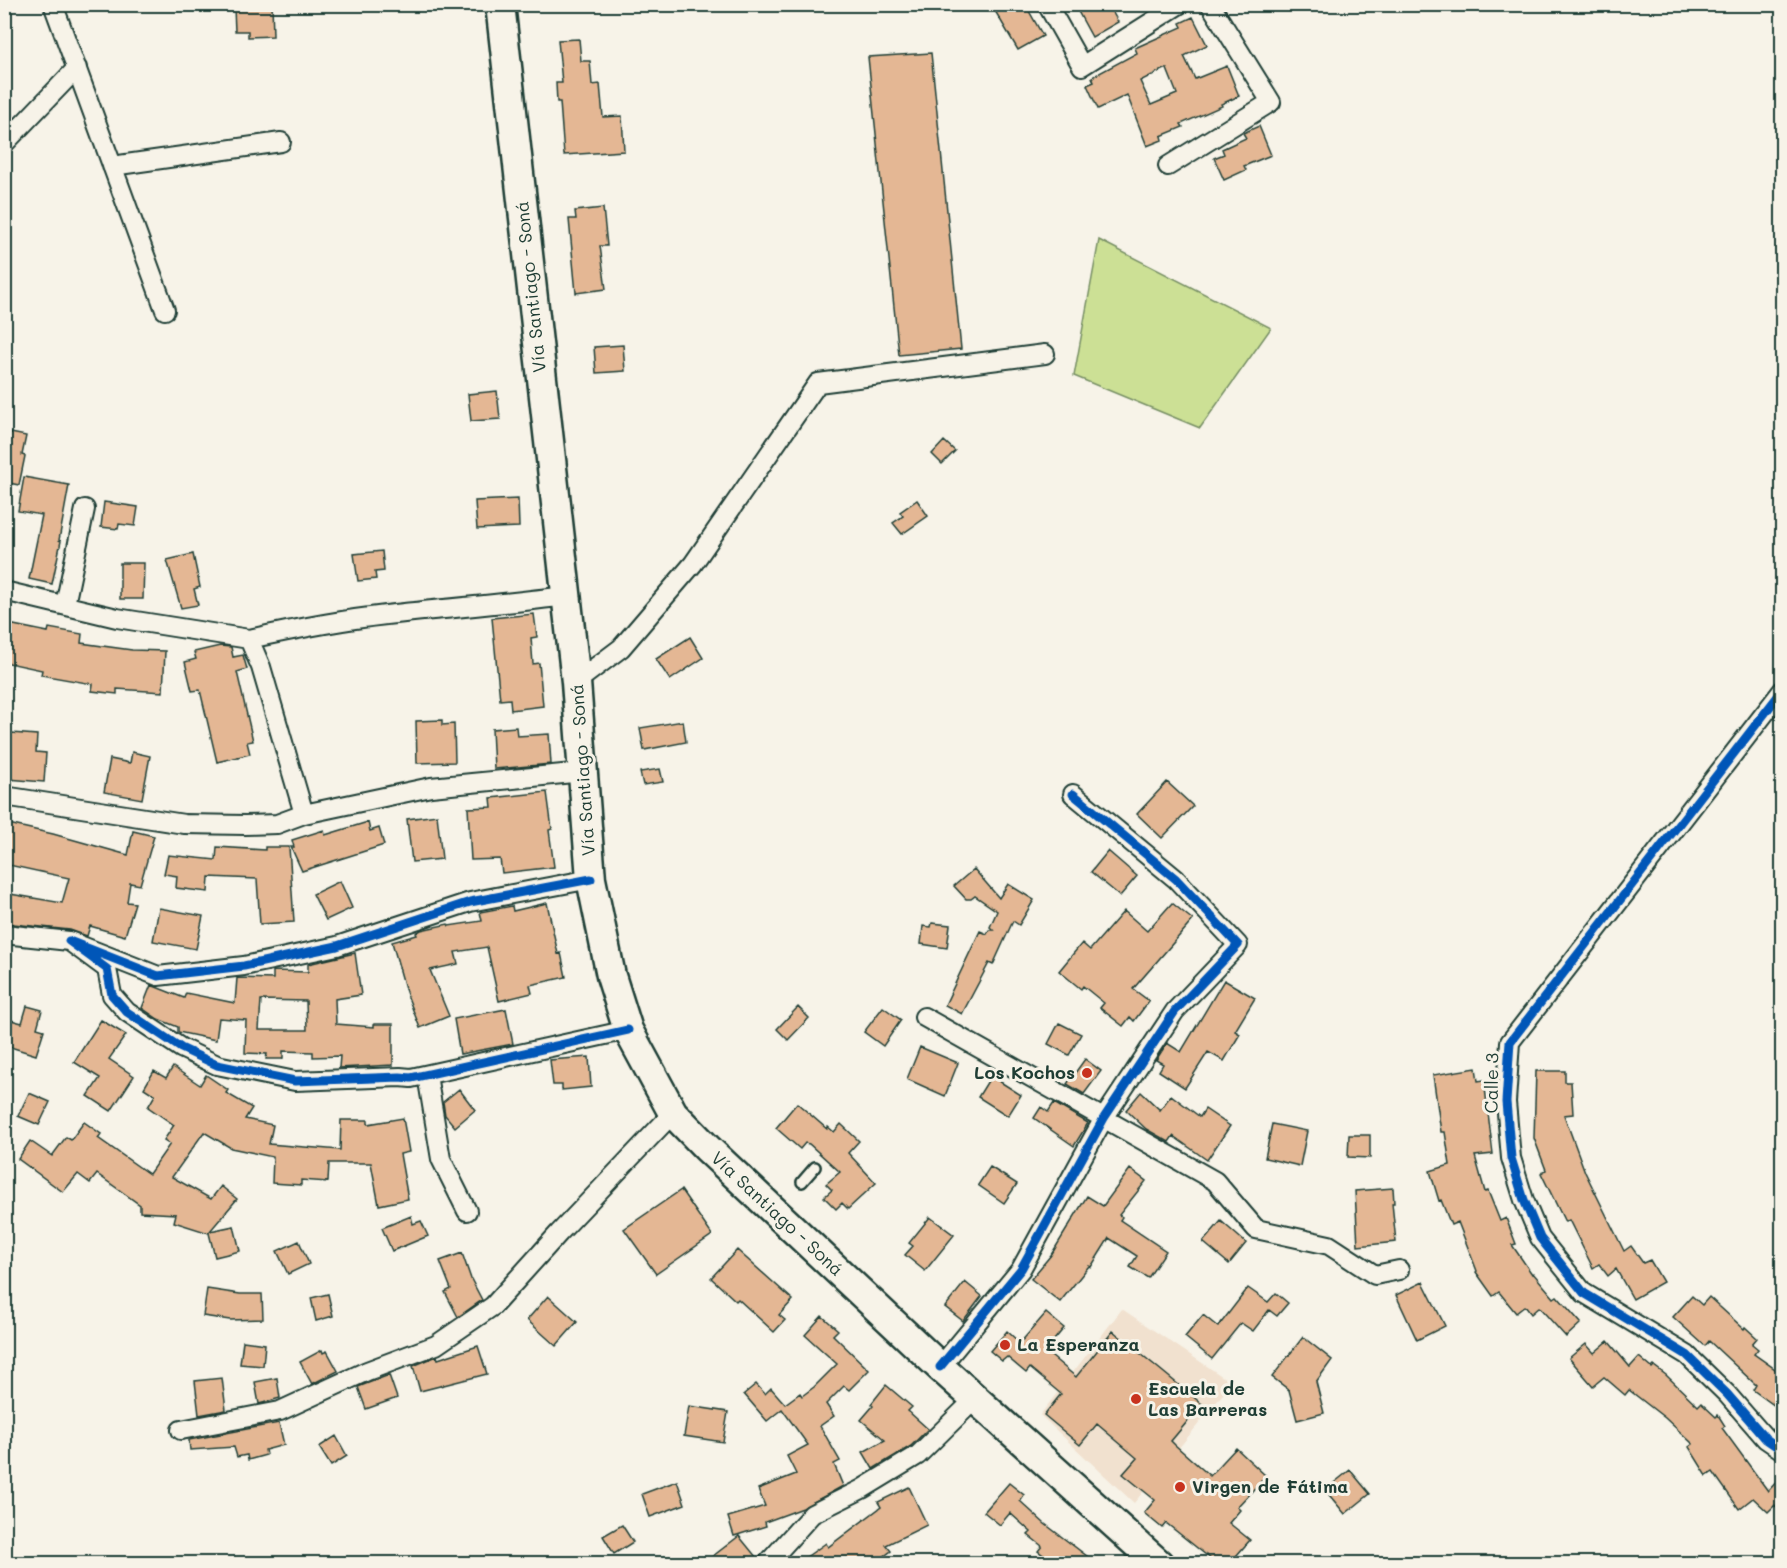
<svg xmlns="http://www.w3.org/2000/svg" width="1787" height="1568" font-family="Mali,sans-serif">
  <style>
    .built { fill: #f1e1cf }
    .green { fill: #cce095; stroke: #768e64; stroke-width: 1.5 }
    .building { fill: #e4b794; stroke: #1f3d34; stroke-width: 1.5; fill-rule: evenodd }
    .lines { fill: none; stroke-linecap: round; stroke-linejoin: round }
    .service-casing { stroke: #1f3d34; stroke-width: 14 }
    .minor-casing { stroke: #1f3d34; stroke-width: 22 }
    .primary-casing { stroke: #1f3d34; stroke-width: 33 }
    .service { stroke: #f7f3e8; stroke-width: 9 }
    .minor { stroke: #f7f3e8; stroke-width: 18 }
    .primary { stroke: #f7f3e8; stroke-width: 28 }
    .cycleway-casing { stroke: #f7f3e8; stroke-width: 13 }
    .cycleway { stroke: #0057b8; stroke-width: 9 }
    .poi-dot { fill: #c8321e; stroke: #f7f3e8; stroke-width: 2 }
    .labels { text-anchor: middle; stroke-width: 6; stroke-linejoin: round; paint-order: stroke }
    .street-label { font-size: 18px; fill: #1f3d34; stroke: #f7f3e8 }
    .poi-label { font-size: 18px; font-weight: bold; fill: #1f3d34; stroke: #f7f3e8; text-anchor: start }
  </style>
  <rect width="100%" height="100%" fill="#f7f3e8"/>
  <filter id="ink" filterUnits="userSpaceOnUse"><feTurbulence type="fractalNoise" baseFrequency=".0167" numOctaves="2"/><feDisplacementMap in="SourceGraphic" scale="12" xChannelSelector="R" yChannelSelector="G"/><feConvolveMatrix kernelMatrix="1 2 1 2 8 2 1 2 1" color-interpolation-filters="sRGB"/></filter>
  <g filter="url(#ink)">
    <path class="built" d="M1122,1309l110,74 -98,120 -94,-88z"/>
    <path class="green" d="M1099,240l172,88 -71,100 -126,-52z"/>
    <path class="building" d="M244,4h28l1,32 -25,1v-6h-13l-1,-23h10z
      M991,4h34l18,32 -25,14z
      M1074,4h34l10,18 -26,15z
      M1193,17l14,28 -23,11 11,23 32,-13 12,30 -18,8 1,2 -41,18 2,3 -22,9 1,4 -15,6 -20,-51 -29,14 -11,-24 7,-3 -2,-5 45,-24 -2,-5 47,-21 -2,-4zM1164,69h3l10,25 -26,11 -11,-24z
      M579,39l2,22h9l2,24 8,-1 3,33 19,-1 2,35 -60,4 -4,-53h-3l-1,-19h6l-4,-43z
      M931,53l30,296 -62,6 -31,-298z
      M1259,126l12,29 -27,11 2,4 -22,10 -10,-22 10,-4 -2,-5 24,-11 -3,-5z
      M603,208l4,38h-7l6,43 -30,4 -7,-74h7l-1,-8z
      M623,345l2,26 -29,2 -2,-26z
      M497,391l3,28 -29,2 -3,-27z
      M6,432l20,4 -4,19 3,1 -6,29 -15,-3z
      M944,441l11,10 -13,13 -10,-10z
      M24,477l45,8 -10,55 2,1 -9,43 -23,-5 13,-64 -24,-4z
      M518,499l1,28 -42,2 -2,-28z
      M917,500l11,16 -26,18 -9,-11 10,-7 -3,-4z
      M104,502l34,5 -3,19 -16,-2 -1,5 -17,-2z
      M382,551l2,20 -9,1 1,7 -18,2 -4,-27z
      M193,554l7,33 -6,2 4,16 -17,3 -14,-48z
      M120,563h24l-1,36h-23z
      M534,614l3,23 -6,1 2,26 6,-1 4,43 -32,4 -1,-11 -10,1 -8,-82z
      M4,623l44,9 1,-4 33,6 -1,9 51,7 33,1 -2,41 -46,-3v5l-25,-3 1,-7 -52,-9 1,-5 -38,-8z
      M690,637l13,21 -33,22 -14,-21z
      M220,646l11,1 2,10 10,-2 4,14 -10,3 16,69 -6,1 3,12 -33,8 -17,-72 -8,1 -7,-29 11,-3 -2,-7z
      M442,720v5l12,-1 1,38 -38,1 -1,-42z
      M683,721l3,21 -42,8 -4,-22z
      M516,727l1,9 32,-2 2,30 -57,5 -2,-40z
      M11,733l26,2 -1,17 10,1 -2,29 -36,-3z
      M132,752l18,4 -8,43 -38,-7 6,-33 20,4z
      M660,769l3,13 -20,3 -3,-13z
      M1167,782l26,24 -31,32 -25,-24z
      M547,792l5,37 -3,1 5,37 -52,6 -2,-14 -29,1 -3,-52 24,-1 -1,-9z
      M437,815l5,44 -30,3 -5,-43z
      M368,822l2,9 9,-3 5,17 -82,26 -11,-24h3l-2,-7 32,-10 1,5z
      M4,823l49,11 75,21 5,-24 21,5 -14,49 -10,-2 -3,19 8,1 -10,33 -35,-10 -3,10 -17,-6 -66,-7v-30l58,10 7,-25 -65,-14z
      M217,847l48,3v-3h24l5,75 -34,2 -3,-45 -48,-2 -1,15 -32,-4 1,-12 -13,-2 4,-19 48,5z
      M1108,851l29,25 -17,20 -29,-24z
      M974,869l25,29 9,-14 26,16 -15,25 -6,-4 -20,44 -4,-2 -27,51 -17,-9 35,-74 7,3 2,-4h4l-3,-3 7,-16 -22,-15 -4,3h-5l-12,-13z
      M340,881l12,27 -26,12 -13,-26z
      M547,903l11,51 3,-1 5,24 -36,8 2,8 -33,8 -12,-54 -32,5 3,12 -28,6 19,46 -29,12 -14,-36 -14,-50 25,-7 -1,-2 5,-3 27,-6 1,2 33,-5 -2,-9 32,-6 1,5z
      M1172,903l21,17 -60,69 16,12 -15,20 -4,-4 -7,9 -23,-18 4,-5 -21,-17 -2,3 -22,-18 23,-28 8,7 34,-39 23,20z
      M159,908l44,8 -7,33 -43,-8z
      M932,923l18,2 -3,23 -26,-4 2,-18 8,1z
      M355,953l6,42 -26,4 1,25 38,3v-3h19v41l-54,3 1,-12 -27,1v-5l-30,-1v8h-17l1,-5 -22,-1 1,-33 -27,-2 -3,22 -38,-8v-5l-20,-8 -16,-11 9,-23 33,13 2,-5 49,10 2,-25 36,1v-8l35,1v-8zM261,1000l45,1 1,29h-48z
      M1224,980l31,18 -20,33 5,3 -16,27 -16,-9 -23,36 -26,-17 4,-7 -7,-4 11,-17 14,9z
      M27,1006l15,4 -5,18 7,2 -8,25 -32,-10v-27l18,5z
      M798,1007l11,11 -21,22 -11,-11z
      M883,1007l18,13 -18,26 -19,-14z
      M506,1009l7,35 -53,10 -6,-35z
      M101,1020l25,15 -17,24 25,17 -23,35 -23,-15 12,-18 -26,-16z
      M1059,1023l22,11 -12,21 -21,-11z
      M920,1047l38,16 -13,33 -38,-17z
      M589,1057l2,30 -29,3v-5h-9l-3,-25z
      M1085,1059l16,12 -17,23 -17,-10z
      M173,1067l27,18 6,-10 22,15 -2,3 26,15 -7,11 28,6 -4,19 71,6 1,-30h27v4l35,-6 6,34 -9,2 8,45 -29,6 -8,-42h-42l-1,19 -27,-2v5l-29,-2 1,-26 -42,-9 -27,-16 -32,45 39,22 10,-13 16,13 -27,32 24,-5 6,25 -25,6 -6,-24 -35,-11 2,-8 -36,-2v-7l-43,-31 -7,9 -12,-9 -15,18 -45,-33 12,-18 22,15 14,-19 5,3 13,-18 17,12 -3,4 51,36 21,-30 -6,-4 10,-15 -26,-18 7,-12 -11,-7 10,-17 12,7z
      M1476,1068l2,13 6,-1 9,74 -18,2 10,36 3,-1 12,30 6,-3 10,26 -4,1 20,29 1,-1 21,25 3,-2 24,27 -15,14 -27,-30 -8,7 -6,-8 -9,7 -17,-21 -6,4 -17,-24 1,-1 -19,-49 -7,3 -10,-25 -2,1 -9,-30 20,-6 -5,-33h-4l-8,-57z
      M1536,1071h29v11h6l2,32 -9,1 21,57 39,79 7,-5 12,17 7,-3 13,22 -30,17 -17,-30 -8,7 -9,-12 -6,4 -24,-48 -4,2 -24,-49 5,-3 -12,-32z
      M991,1076l30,19 -13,21 -30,-19z
      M459,1089l16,21 -20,17 -10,-12 -2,-13z
      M1141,1092l19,18 11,-15 29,22 5,-8 25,17 -23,34 -34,-24 -4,6 -23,-13 -20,-19z
      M29,1093l21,9 -11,23 -21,-9z
      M797,1103l30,26 1,-2 6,5 7,-8 18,17 -11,12 28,30 -28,26 -6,-6 -6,6 -12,-12 8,-7 -6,-6 14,-12 -31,-28 -4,-1 -5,6 -24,-21z
      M1054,1103l34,20 -14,23 -40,-28 7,-11 7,5z
      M1272,1124l35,7 -7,35 -35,-8z
      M1349,1135h21v23l-22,-1z
      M990,1167l27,17 -13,19 -26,-18z
      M1130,1169l16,12 -27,34 3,2 -2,3 46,31 -18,27 -18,-11 7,-11 -28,-18 -18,29 -2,-1 -29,36 -29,-23 20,-24 36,-59 16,10z
      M1393,1188l1,15h-2l4,39 -38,4 -3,-55z
      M681,1190l31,45 -56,39 -32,-45z
      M411,1216l2,8 8,-3 7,15 -36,15 -10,-23z
      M930,1217l24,18 -29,36 -20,-16 8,-9 -4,-3z
      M1221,1221l25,22 -17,21 -26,-22z
      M299,1241l10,23 -21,10 -11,-23z
      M737,1250l56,50 -14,15 6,5 -11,12 -36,-33 -2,2 -25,-23z
      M462,1253l9,26 11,21 -24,17 -13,-25 6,-3 -11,-28z
      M965,1282l17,14 -19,25 -18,-14z
      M1423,1282l22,44 -28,14 -21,-45z
      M1248,1288l20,14 8,-9 12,10 -11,13 -8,-6 -16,21 -12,-8 -29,36 -27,-22 18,-22 15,12z
      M207,1289l33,5h22l1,25 -33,1 -27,-4z
      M328,1294l5,22 -17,5 -5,-23z
      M548,1296l29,26 -21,24 -29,-26z
      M1692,1296l10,9 7,-8 35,32 1,-2 12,11 -5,6 6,5 -4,5 28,20v37l-29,-21 3,-5 -47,-44 -4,5 -32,-29z
      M1046,1313l18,15 -19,23 31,26 37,-46 89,73 -31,37 4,4 35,31 26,-28 30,28 -29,31 3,3 -11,13 21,17 -20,23h-14l-50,-40 -4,5 -18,-15 11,-13 -32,-26 14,-16 -40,-34 -17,21 -36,-30 17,-21 -31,-26 -4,5 -19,-16 -5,4 -12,-10 17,-20 13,12z
      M822,1316l16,14 -5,5 36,35 -20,20 -5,-4 -18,18 8,12 -14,10 20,35 -6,3 9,22 -40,22 -38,14 1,4 -32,10 -6,-19 37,-11 -7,-17 38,-15 -9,-18 21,-11 -26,-36 -15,12 -23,-27 12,-10 9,10 6,-6 14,16 15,-11 2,3 12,-9 23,-23 -32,-29z
      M1303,1337l29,23 -16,22 8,31 -27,7 -8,-30 -17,-13z
      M243,1341l22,3 -2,22 -23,-2z
      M1608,1341l22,26 9,-10 13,11 2,-2 12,9 32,31 3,-3 15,14 2,-2 7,11 -3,2 46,63 14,-15v37l-7,-8 -7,7 -15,-14 -14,11 -26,-37 -6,4 -18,-29 4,-3 -28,-26 -36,-28 -4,5 -21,-18 -11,9 -24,-28 17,-14 8,9z
      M478,1346l9,28 -67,17 -7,-25 24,-10 1,3z
      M322,1350l1,3 4,-2 11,20 -26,13 -12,-22z
      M389,1375l8,23 -31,11 -8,-22z
      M222,1378l4,32 -27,5 -4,-34z
      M277,1378l3,20 -21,6 -4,-22z
      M886,1385l26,22 -4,4 20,18 -17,17 -38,23 -10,-17 22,-12 -24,-20 12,-14 -2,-2z
      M689,1406l39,6 -5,30 -39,-6z
      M279,1423l5,22 -19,5 1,5 -18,5 -1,-5 -10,2 -3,-10 -44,3 -1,-10z
      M336,1436l11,20 -16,10 -12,-19z
      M1350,1470l20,24 -25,20 -20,-24z
      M677,1481l8,23 -35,13 -8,-23z
      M1009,1483l15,12 -4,6 25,23 51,39h-42l-16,-12 4,-5 -14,-11 3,-3 -21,-19 -10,12 -16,-13z
      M909,1487l18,38 -41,20 5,6 -16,12h-77l28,-20 2,4 53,-40 -3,-5z
      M622,1525l11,17 -19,12 -11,-18z
      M739,1536l18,22 -7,5h-46z"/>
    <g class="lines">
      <g class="service-casing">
        <path id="service" d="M802,1182l13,-15"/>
      </g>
      <g class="minor-casing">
        <path id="minor" d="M53,4l112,306
          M1047,4l35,62 98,-62
          M4,144l73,-76
          M112,166l169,-24
          M1168,166l103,-64 -61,-98
          M4,591l113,27 132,21 12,28 43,147
          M65,605l20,-96
          M249,639c46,-10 91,-19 137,-24 60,-7 120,-11 179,-19
          M576,682l45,-34 72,-84 125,-181 227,-29
          M1782,691l-272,351 -4,60 5,56 13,42 16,38 44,55 103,62 40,39 39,45 16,11
          M4,796l180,28 61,1 32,-1 27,-10 127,-27 152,-15
          M591,879l-121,23 -133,44 -93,20 -86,10 -89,-35 38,28 5,26 15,17 54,36 36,17 78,16 105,-4 11,1 217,-48
          M4,934l65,7
          M924,1017l291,164 41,48 73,16 46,30 24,-5
          M427,1075l14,84 26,52
          M940,1367l81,-98 83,-151 71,-107 63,-66 -62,-66 -103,-85
          M181,1430l99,-19 87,-40 69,-26 57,-39 66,-73 114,-120
          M767,1564l45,-50 50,-25 56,-34 57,-56"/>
      </g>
      <g class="primary-casing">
        <path id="primary" d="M500,4l76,678 15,197 20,97 17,54 45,83 34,35 233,219 219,197"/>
      </g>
      <use href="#service" class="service"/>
      <use href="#minor" class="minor"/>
      <use href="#primary" class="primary"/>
      <g class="cycleway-casing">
        <path id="cycleway" d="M1782,691l-272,351 -4,60 5,56 13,42 16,38 44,55 103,62 40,39 39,45 16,11
          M591,879l-121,23 -133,44 -93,20 -86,10 -89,-35 38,28 5,26 15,17 54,36 36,17 78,16 105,-4 11,1 217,-48
          M940,1367l81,-98 83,-151 71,-107 63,-66 -62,-66 -103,-85"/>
      </g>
      <use href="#cycleway" class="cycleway"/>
    </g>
  </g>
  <g class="poi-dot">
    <circle cx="1087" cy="1073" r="6"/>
    <circle cx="1005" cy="1345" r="6"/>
    <circle cx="1136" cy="1399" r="6"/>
    <circle cx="1180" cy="1487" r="6"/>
  </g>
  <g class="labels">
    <g class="street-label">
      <text transform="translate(531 287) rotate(-96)" y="6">Vía Santiago - Soná</text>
      <text transform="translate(583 770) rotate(-94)" y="6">Vía Santiago - Soná</text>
      <text transform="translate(1492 1083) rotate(-89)" y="6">Calle 3</text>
      <text transform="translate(777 1214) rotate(43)" y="6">Vía Santiago - Soná</text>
    </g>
    <g class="poi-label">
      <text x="1075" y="1079" text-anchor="end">Los Kochos</text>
      <text x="1017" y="1351">La Esperanza</text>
      <text x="1148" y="1395">Escuela de<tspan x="1148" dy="21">Las Barreras</tspan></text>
      <text x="1192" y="1493">Virgen de Fátima</text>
    </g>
  </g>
  <rect width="1787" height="1568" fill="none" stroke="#f7f3e8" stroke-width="24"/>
  <rect x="12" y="12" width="1763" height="1544" fill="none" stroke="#1f3d34" stroke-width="2" filter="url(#ink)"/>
</svg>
